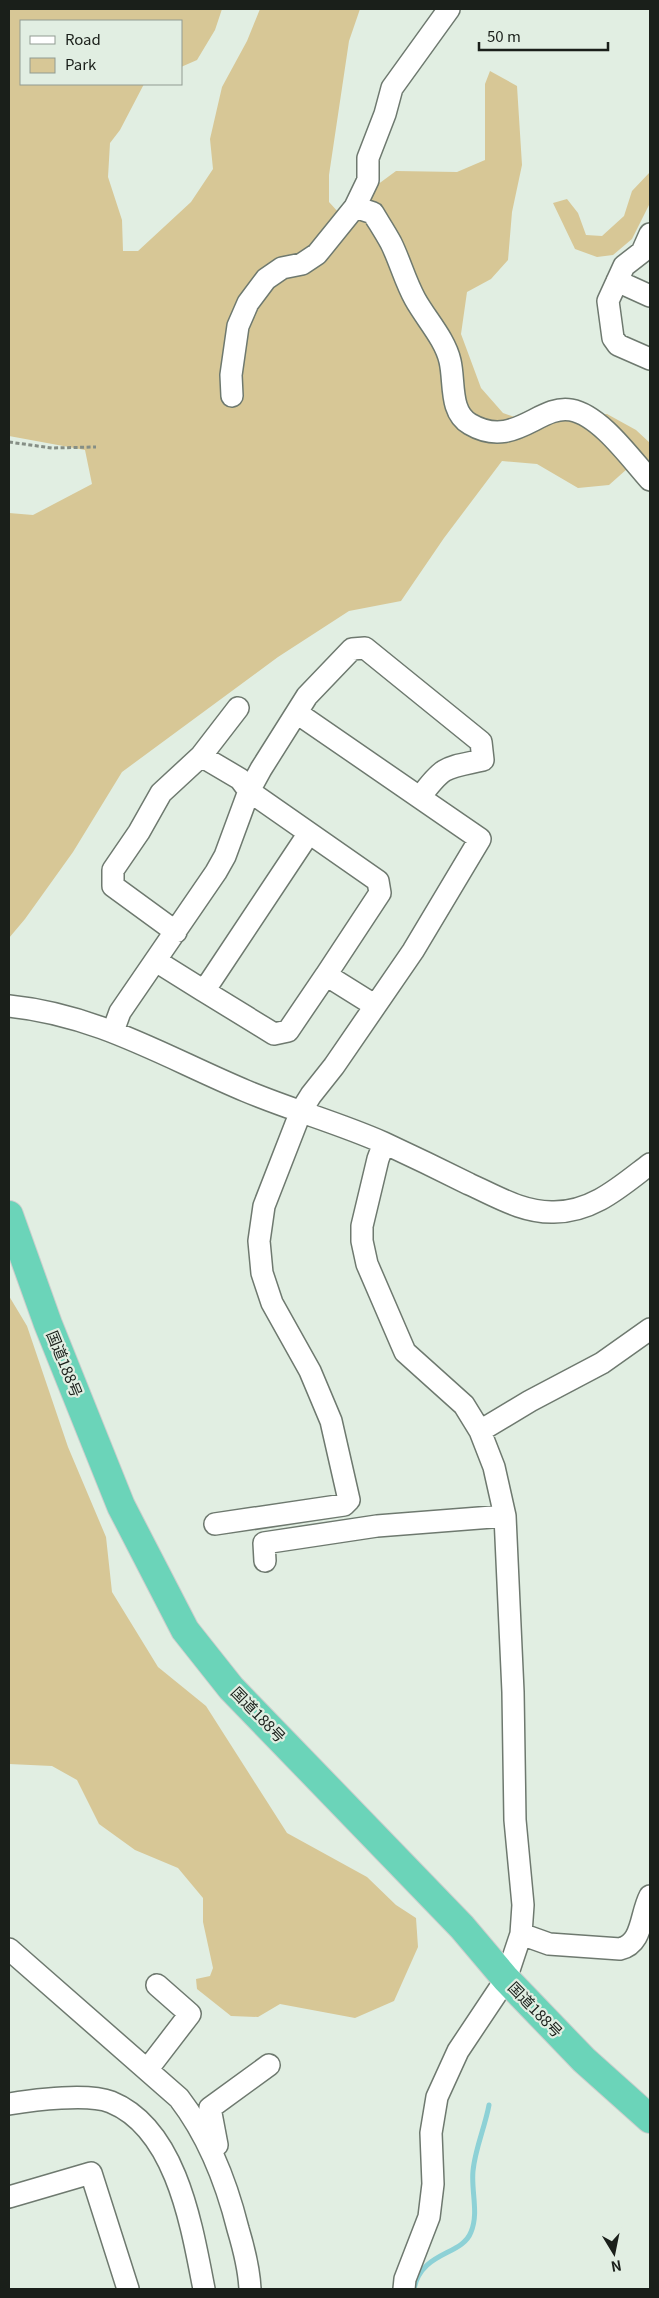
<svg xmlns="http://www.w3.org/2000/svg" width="659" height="2298" font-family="Georgia,'Noto Sans JP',serif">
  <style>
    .green { fill: #d7c796 }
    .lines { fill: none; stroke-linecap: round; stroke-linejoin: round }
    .stream { stroke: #8dd1d6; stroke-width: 5 }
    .minor-casing { stroke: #6e796f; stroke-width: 24 }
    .highway-casing { stroke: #cdcecd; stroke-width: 30 }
    .path { stroke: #858e85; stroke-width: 3; stroke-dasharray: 4 2.5; stroke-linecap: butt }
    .minor { stroke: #fff; stroke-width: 21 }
    .highway { stroke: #6bd4b9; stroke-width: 28 }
    .labels { text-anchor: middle; stroke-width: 4.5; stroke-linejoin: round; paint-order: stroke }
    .street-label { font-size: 15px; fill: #1a1f1a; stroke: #e1eee2 }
  </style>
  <rect width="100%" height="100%" fill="#e1eee2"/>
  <path class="green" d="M9,9h213l-7,21 -18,30 -16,7v-46h-160v63h123l-24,46 -10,13 -2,34 14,43 1,31h15l53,-49 22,-33 -3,-30 12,-52 25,-46 13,-32h100l-11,32 -20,134v27l10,11 57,-42 61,1 28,-12v-76l5,-13 27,15 5,79 -10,47 -4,48 -17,19 -24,13 -6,42 20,54 22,25 38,13 25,-9 41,-3 29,16 14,13v25l-23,1 -18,16 -31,3 -41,-24 -35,-3 -58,77 -43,63 -52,10 -71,46 -156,115 -49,80 -48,67 -16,19v-425l24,2 59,-31 -7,-34 -76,-14z
    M650,172v31l-18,36 -19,16 -16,2 -22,-8 -22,-46 14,-4 11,14 8,22 16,1 22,-20 8,-25z
    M9,1296l18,30 41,121 38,90 6,55 46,75 48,39 81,127 80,44 29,28 20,13 2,29 -24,54 -39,17 -75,-14 -22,13 -27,-1 -34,-27 -1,-10 14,-3 3,-8 -10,-46v-24l-25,-30 -43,-18 -36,-26 -22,-44 -25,-14 -43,-2z"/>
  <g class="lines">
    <path class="stream" d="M414,2289c7,-38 48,-33 57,-57 8,-19 0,-41 2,-61 2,-22 12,-44 16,-66"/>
    <g class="minor-casing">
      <path id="minor" d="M355,207l18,6c6,10 12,19 18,30 9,18 14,38 24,56 11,20 30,40 35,62 5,21 -1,51 20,63 44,26 69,-20 101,-14 29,5 60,49 79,70
        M650,234l-8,18 -18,14 -16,35 5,37 5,7 32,14
        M617,281l33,15
        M232,396l-1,-21 7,-49 10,-23 18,-24 16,-11 20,-4 15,-10 38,-47 13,-27v-22l17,-44 7,-26 57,-79
        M201,756l37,-48
        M176,932l-63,-46v-16l26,-38 22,-39 40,-37 39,23 9,12 129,90 2,12 -54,82
        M156,961l48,30 105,-158
        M204,991l70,43 14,-3 38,-56 48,30
        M9,1006c89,9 156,51 237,85 45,19 93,32 138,52 28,13 57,27 85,41 27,12 54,29 85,28 39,0 67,-26 96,-48
        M113,1031l7,-19 96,-140 9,-16 24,-65 12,-22 46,-73 45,-47 13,-1 116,94 2,18c-37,8 -39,5 -62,36
        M384,1143l-6,16 -16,67v15l5,23 38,88 59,53 16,26 14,36 11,49 8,176 2,128 8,85 -2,29 -15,45 -48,72 -21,46 -6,36 2,51 -4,33 -24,62 -1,10
        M480,1431l50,-30 72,-38 48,-34
        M215,1524l129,-19 5,-5 -18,-79 -21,-50 -38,-68 -10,-30 -3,-32 5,-35 37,-95 10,-16 23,-29 79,-115 67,-112 -183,-126
        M265,1561l-1,-18 113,-17 128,-10
        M521,1934l28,10 71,5c23,-5 20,-34 30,-53
        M9,1949l170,149c30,39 47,83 59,131 6,20 11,39 12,60
        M147,2070l43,-56 -33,-29
        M9,2104c25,-4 79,-11 102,-2 66,27 81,126 93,187
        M217,2145l-7,-37 59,-43
        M9,2197l82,-24 37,116"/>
    </g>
    <g class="highway-casing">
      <path id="highway" d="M9,1215l39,109 73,182 64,124 46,58 231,239 44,52 78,81 66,59"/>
    </g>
    <path class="path" d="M9,442l43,6 44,-1"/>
    <use href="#minor" class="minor"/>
    <use href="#highway" class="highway"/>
  </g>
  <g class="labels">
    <g class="street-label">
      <text transform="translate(64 1364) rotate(68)" y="5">国道188号</text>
      <text transform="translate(258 1715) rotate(46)" y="5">国道188号</text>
      <text transform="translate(535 2010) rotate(46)" y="5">国道188号</text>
    </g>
  </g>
  <rect width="659" height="2298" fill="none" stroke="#1a1f1a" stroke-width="20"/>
  <rect x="20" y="20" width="162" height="65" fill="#e1eee2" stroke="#919b92"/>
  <rect x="30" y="36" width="25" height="8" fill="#ffffff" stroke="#919b92"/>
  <text x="65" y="45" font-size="15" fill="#1a1f1a">Road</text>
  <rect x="30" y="58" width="25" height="15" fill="#d7c796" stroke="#919b92"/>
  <text x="65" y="70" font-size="15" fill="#1a1f1a">Park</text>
  <g transform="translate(614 2253) rotate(170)" stroke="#e1eee2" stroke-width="4" paint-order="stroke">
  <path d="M0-4L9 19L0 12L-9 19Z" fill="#1a1f1a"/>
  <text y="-8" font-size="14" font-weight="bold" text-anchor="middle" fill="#1a1f1a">N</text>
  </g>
  <path d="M479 42v8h129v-8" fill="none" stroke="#1a1f1a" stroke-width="2.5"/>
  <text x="487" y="42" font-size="15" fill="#1a1f1a" stroke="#e1eee2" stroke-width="4" paint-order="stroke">50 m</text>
</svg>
